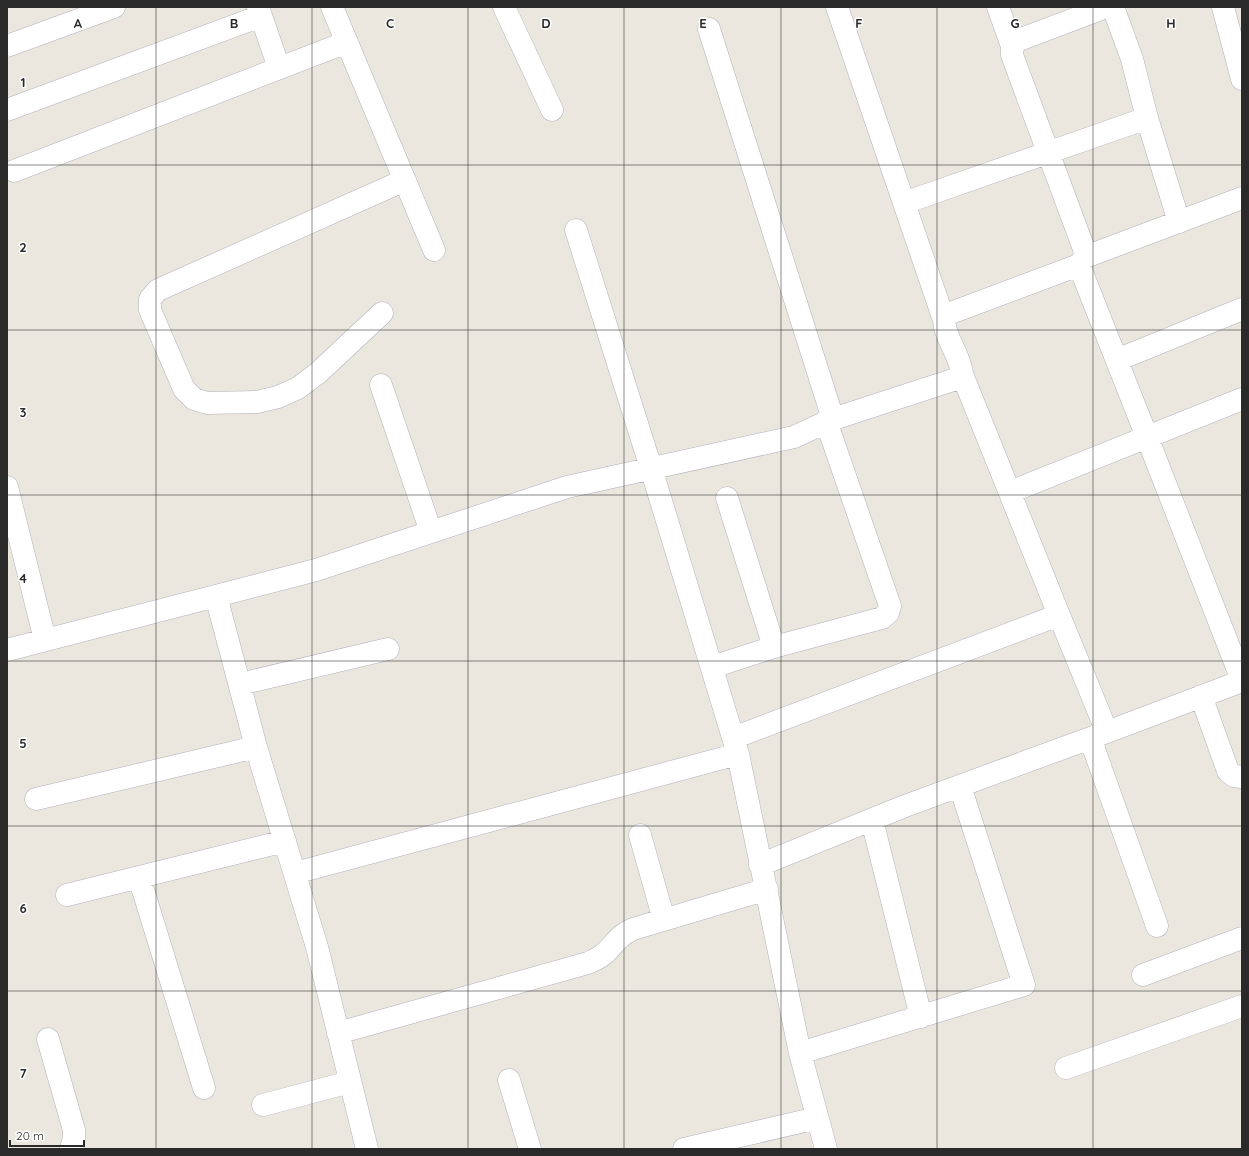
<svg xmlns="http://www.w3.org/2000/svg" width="1249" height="1156" font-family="Quicksand,sans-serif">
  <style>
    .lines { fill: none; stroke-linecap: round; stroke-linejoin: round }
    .minor-casing { stroke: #b1b1bc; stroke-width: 23 }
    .minor { stroke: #fff; stroke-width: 22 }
    .grid { fill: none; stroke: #2a2a2a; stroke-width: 1; stroke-opacity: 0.55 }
    .grid-label { font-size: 13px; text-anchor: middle; font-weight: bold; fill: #2a2a2a; stroke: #fff; stroke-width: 3; stroke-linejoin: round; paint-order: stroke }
  </style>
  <rect width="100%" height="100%" fill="#ebe7de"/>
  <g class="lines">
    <g class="minor-casing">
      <path id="minor" d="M258,7l21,61
        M332,7l102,243
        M504,7l48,103
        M837,7l107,313
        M1113,7l19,52 15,59 32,104
        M1223,7l19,72
        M709,29l124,390
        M7,46l107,-39
        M1012,46l7,-6 87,-33
        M7,110l254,-94
        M14,171l333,-129
        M904,203l243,-85
        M576,230l75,238 87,286 62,299 26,96
        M1085,257l157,-59
        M1079,265l68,172 95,243
        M382,313l-64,60 -20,15 -20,9 -21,5 -50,1 -13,-4 -10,-10 -34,-79v-11l8,-9 247,-110
        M1117,360l125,-51
        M962,374l97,241 48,117
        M381,385l50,147
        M7,487l38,153
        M1010,492l232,-93
        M727,498l47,149
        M216,596l40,151 61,200 50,202
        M7,650l309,-80 251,-83 227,-50 39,-18 123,-40 6,-5c-2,-20 -17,-35 -18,-54l4,-6 131,-49 6,-8 -1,-8 -72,-194v-9l-14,-39
        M712,667l62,-20 108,-29 6,-5 2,-7 -64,-185
        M240,684l148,-35
        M1201,696l27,75 6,5 8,1
        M733,738l326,-123
        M1090,738l67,188
        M36,799l220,-52
        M872,820l49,197
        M640,835l24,85
        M760,865l145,-59 202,-74 135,-51
        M295,873l443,-119
        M139,877l65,211
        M67,895l218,-54
        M1143,975l99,-37
        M338,1033l250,-70c6,-3 12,-5 17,-10 11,-10 13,-17 28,-24l134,-40
        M48,1039l26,91v8l-3,11
        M800,1053l224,-68 -64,-199
        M1066,1068l176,-62
        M509,1080l21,69
        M263,1105l87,-23
        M684,1149l133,-31"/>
    </g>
    <use href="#minor" class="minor"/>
  </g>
  <path class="grid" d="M156,7v1142M312,7v1142M468,7v1142M624,7v1142M781,7v1142M937,7v1142M1093,7v1142M7,165h1235M7,330h1235M7,495h1235M7,661h1235M7,826h1235M7,991h1235"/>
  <g class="grid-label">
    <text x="78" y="28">A</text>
    <text x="234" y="28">B</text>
    <text x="390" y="28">C</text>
    <text x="546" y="28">D</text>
    <text x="703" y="28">E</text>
    <text x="859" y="28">F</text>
    <text x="1015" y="28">G</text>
    <text x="1171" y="28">H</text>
    <text x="23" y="87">1</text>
    <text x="23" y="252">2</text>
    <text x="23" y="417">3</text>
    <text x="23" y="583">4</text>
    <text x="23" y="748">5</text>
    <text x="23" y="913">6</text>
    <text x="23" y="1078">7</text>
  </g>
  <rect width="1249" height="1156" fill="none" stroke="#2a2a2a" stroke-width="16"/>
  <path d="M10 1140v6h74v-6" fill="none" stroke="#2a2a2a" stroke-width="2"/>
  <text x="16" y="1140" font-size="12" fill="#2a2a2a" stroke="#ffffff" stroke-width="3" paint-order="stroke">20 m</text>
</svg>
